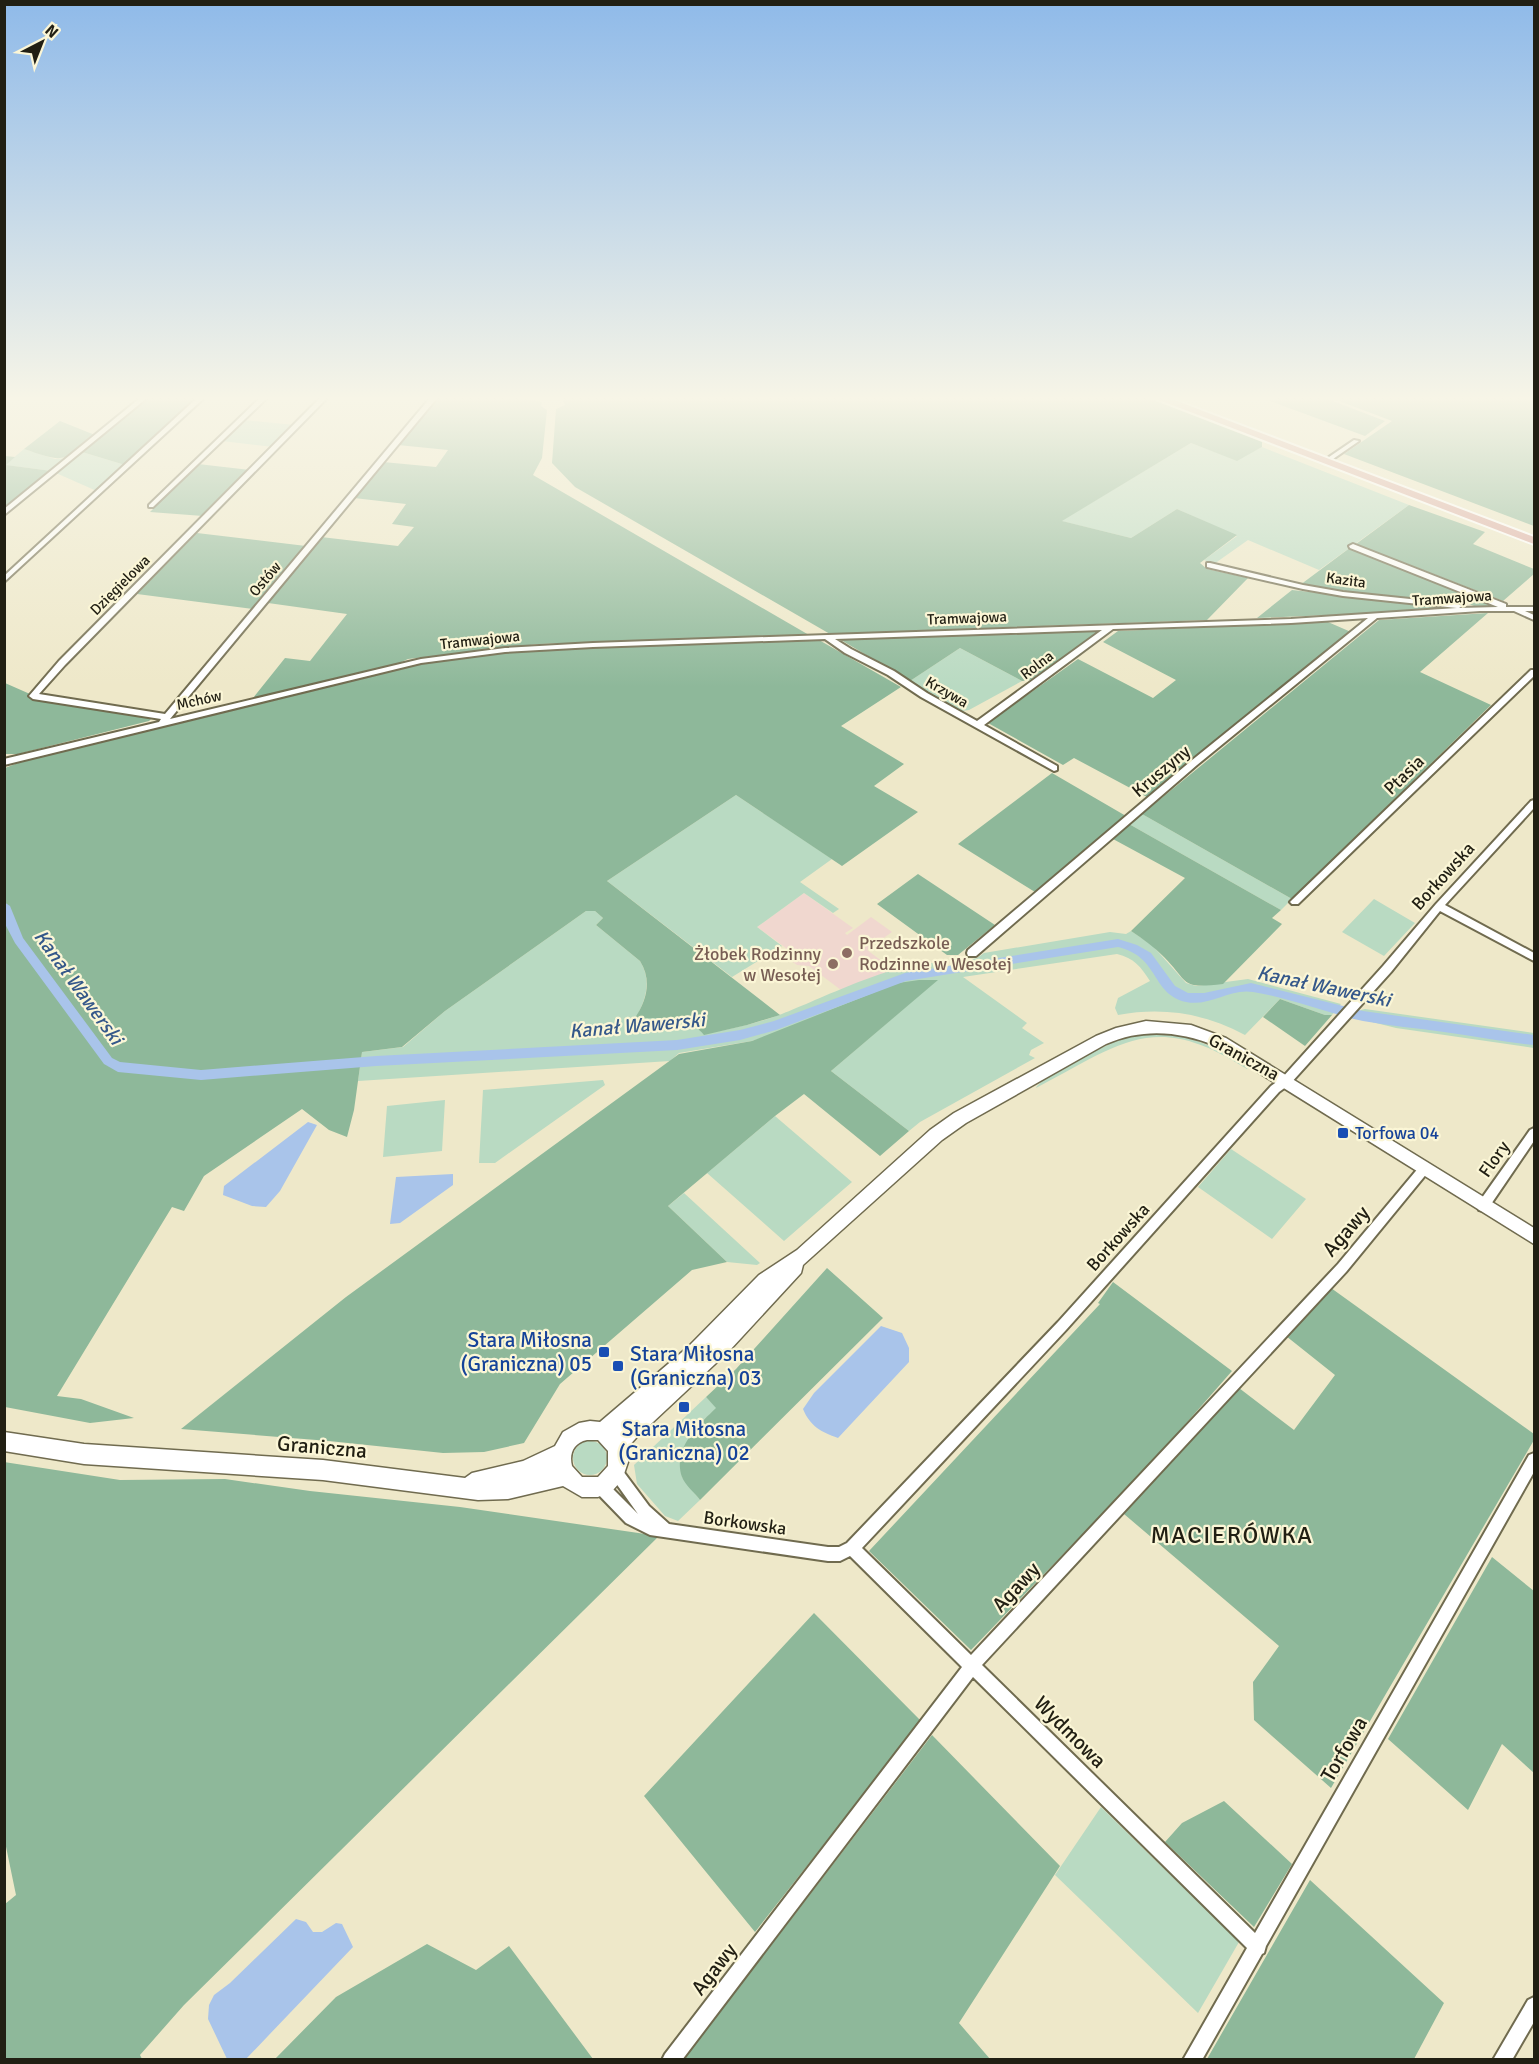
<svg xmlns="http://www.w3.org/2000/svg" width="1539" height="2064" font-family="Signika,sans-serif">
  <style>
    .education { fill: #f0d7cf }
    .green { fill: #b9dac2 }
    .forest { fill: #8eb89a }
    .water { fill: #a9c4ea }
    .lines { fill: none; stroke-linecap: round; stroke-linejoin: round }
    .canal { fill: #a9c4ea; fill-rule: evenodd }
    .street-casing { stroke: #706b4f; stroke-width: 4 }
    .secondary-casing { stroke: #706b4f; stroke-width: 3 }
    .primary-casing { stroke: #fff; stroke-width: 4 }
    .street { fill: #fff; fill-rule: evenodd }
    .secondary { fill: #fff; fill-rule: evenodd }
    .primary { fill: #dcaca4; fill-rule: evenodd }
    .education-dot { fill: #8d6e63; stroke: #fbf6d6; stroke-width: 2 }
    .transit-dot { fill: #1a4fb4; stroke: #fbf6d6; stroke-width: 2 }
    .labels { text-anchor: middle; stroke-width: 4.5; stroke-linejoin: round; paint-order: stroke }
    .far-street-label { font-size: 15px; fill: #211f13; stroke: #fbf6d6 }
    .street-label { font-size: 18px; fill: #211f13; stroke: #fbf6d6 }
    .education-label { font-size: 18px; fill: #785e54; stroke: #fbf6d6; text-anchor: start }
    .transit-label { font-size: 18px; fill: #164399; stroke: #fbf6d6; text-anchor: start }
    .water-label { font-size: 20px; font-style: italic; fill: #35588a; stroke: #fbf6d6 }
    .near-street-label { font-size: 21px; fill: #211f13; stroke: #fbf6d6 }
    .near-transit-label { font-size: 21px; fill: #164399; stroke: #fbf6d6; text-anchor: end }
    .near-neighbourhood-label { font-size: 24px; letter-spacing: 1.5px; fill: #211f13; stroke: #fbf6d6 }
  </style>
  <rect width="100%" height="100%" fill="#eee8c9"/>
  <path class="education" d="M804,893l49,35 -8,5 2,2 24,-18 21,15 -25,18 27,20 -53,20 -32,-24 -12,-1 -17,-12 6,-5 -29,-21z"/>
  <path class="green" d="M244,420l51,5 -22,22 -51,-6z
    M1191,443l45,17 26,-13 147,58 -90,65 -71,-30 -34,24 -10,-4 33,-24 -60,-27 -46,29 -70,-17z
    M24,449l31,10 12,-1 -15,13 -47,-6z
    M82,452l43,13 -26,27 -43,-19z
    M960,648l62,33 -53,29 -7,1 -52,-30z
    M736,795l96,64 -32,23 39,27 -6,4 -29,-20 -47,34 25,19 -50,31 -125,-96z
    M1142,814l150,85 -11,11 -152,-86z
    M1374,899l41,24 -31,33 -42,-24z
    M586,911h9l8,7 -7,7 44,36c12,20 6,38 -4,57 24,1 52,-4 68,16 26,-5 51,-10 75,-19 36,-13 137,-65 169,-49l29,-8 7,-5 126,-21 16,2 5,-3 21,14 34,38 10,3 52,-7 93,25 -9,11h-7l-45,-16 -35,36c-41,-22 -82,-28 -127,-20l-3,-7 3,-10 32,-17c-9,-14 -16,-23 -33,-27l-154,23 64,46 -5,5 22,15 -13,7 -2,5 6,3 -115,64 -11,9 -78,-60 106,-91 -185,61 -73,12 -9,8 -312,20 4,-29 41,-5 42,-36z
    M1365,1009l169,24v15l-138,-20 -40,-10 5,-8z
    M1155,1033c36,2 64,15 94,34l-2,2c-92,-59 -124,-27 -211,19 6,-12 75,-46 91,-51 9,-3 18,-4 28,-4z
    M603,1080l2,5 -110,78h-16l4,-73z
    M445,1100l-3,51 -59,6 4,-51z
    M775,1116l77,66 -68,59 -77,-68z
    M1231,1149l75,50 -34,40 -74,-52z
    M684,1193l76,70 -3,2 -30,-3 -59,-56z
    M706,1397l11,11 -23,20 -12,49 18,23 -22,21 -13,-5 -28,-32 -3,-19z
    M573 1458a17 17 0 1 1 34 0a17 17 0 1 1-34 0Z
    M1101,1807l138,135 -41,71 -143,-138z"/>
  <path class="forest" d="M147,398h52l-74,67 -43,-13z
    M437,398h84l21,4 -1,4 6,4 -5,48 -9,17 276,160 -270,9 -131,15 -11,5 -144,34 32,-40 25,3 37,-47 -79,-11 53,-66 77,9 16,-19 -22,-3 14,-20 -52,-6 29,-36 53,5 12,-17 -50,-5z
    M562,398h586l114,44v5l-25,14 -46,-18 -129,78 69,17 46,-29 60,26 -37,28 7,6 41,9 -41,42 -377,14 -255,-147 -23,-24 4,-54 9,-4z
    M1274,398h51l60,23 -20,15 -95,-35z
    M1341,398h193v128l-190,-72 48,-33 -50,-19 -3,-2z
    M60,421l35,14c-34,28 -29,28 -71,14z
    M5,456l10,1 -9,8 46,6 -42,35 -5,2z
    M198,464l52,6 -47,46 -53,-4z
    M1409,505l76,27 -12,12 61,25v5l-31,27 -147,-57z
    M197,533l109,13 -53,63 -116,-15z
    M1351,547l141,59h-18l-18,-7h-21l1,4 -136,-18z
    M1292,590l156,17 2,3 -193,8z
    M1488,613l-68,59 71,33 -199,194 -150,-85 237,-194z
    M1328,622l23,10 -204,165 -73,-39 -11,7 -75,-42 90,-64 75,39 23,-18 -73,-38 15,-11z
    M1102,631l-72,49 -8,1 -62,-33 -50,33 -69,-41 89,-5z
    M819,640l82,47 -60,39 63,38 -30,22 44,26 -76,54 -106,-71 -129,86 173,134 -33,10 -43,10c-16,-21 -45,-16 -69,-17 12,-18 17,-38 5,-57l-44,-36 7,-7 -8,-7h-9l-141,100 -43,36 -40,5 -8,58 -7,27 -18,-7 -27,-21 -98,67 -20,35 -12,-4 -115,189 24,3 53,19 -44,5 -85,-16v-639l36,-14 364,-88 99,-13 67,-4z
    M5,683l25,11 -2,3 124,21 -3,3 -131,33h-13z
    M1052,773l74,43 -91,76 -77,-48z
    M1129,824l152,86 -9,8 10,6 -59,60c-44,5 -33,-1 -59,-27 -10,-10 -21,-18 -33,-26l54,-53 -72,-39z
    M918,874l77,51 -37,30h-11l-70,-51z
    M919,980h19l-107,91 78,60 -29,25 -76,-62 -29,22 -107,90 59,56 -35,8 -132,114 -36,59 -40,9 -41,1 -114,-12 -148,-12 165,-132 333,-243 73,-13 146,-58z
    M1280,999l45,16h7l-27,31 -42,-29z
    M827,1268l56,50 -183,182c-5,-7 -15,-15 -18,-23 -10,-28 16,-52 34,-69l-10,-11 30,-28z
    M1113,1282l119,89 -78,89 -183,190 -102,-99 231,-247 -2,-1z
    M1331,1288l203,146v6l-203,348 -77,-68 -1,-38 26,-36 -155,-132 115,-126 55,42 41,-55 -49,-39z
    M4,1462l116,18 105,-1 85,12 150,16 199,29 -475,469 -44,50 2,4h-137v-155l11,-9 -12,-58z
    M1492,1557l42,34v182l-32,-29 -34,66 -80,-71z
    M814,1613l107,108 -166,211 -111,-136z
    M932,1735l128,131 -101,157 31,36h-306z
    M1224,1801l68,63 -38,63 -89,-85 17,-19z
    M1310,1880l134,123 -30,56h-207z
    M427,1944l49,26 33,-24 84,113h-318l61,-62z"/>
  <path class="water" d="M308,1122l9,3 -37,66 -14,16 -14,-1 -29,-11 1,-9z
    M453,1174v11l-53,38 -10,1 6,-47z
    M881,1326l21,7 7,15v14l-71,76c-17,-6 -28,-12 -35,-29l11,-16z
    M296,1919l10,3 7,10h9l14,-9 6,1 11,23 -107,112h-19l-19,-40 1,-14 5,-10 16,-12z"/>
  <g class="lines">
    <path class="canal" d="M4,902l6,4 13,32 89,120 8,4 81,8 175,-14 301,-16 63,-10 34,-9 131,-48 213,-34 19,6 14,8 24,33 13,7h16l47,-10 112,28 171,24v10c-30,-3 -60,-9 -90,-13 -27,-4 -54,-6 -81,-11 -37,-8 -73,-23 -110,-29 -23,-4 -43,15 -67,10 -35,-8 -26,-45 -68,-55l-212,34 -130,49 -36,10 -63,10 -301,16 -175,14 -83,-8 -14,-8 -89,-121 -11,-21z"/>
    <g class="street-casing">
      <path id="street" d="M140,398h7l-143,117v-6z
        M197,398h7l-200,184v-6z
        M260,398h7l-114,109h-4v-2z
        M320,398h7l-262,267 -26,29 126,20 265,-316h7l-267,321 251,-60 84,-11 88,-5 698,-24 166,-11 -114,-12 -40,-7 -96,-22v-4h3l93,22 40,7 115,12 4,2 -3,2 39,-1 -148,-59 -1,-2 4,-2 153,60v3h28v4h-9l9,4v5l-20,-9h-34l-103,7 -180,147 -221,191h-8l-1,-3 1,-3 223,-189 177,-143 -77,5 -178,6 -129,96 73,41v4l-3,1 -133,-74 -33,-22 -43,-22 -20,-14 -232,8 -88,5 -84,11 -417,102v-6l155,-37 2,-3 -128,-20 -4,-3 30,-35zM1102,630l-125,91 -50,-28 -33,-22 -43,-22 -16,-10z
        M1354,440l5,1 -26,18h-4v-2z
        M1531,670h3v6l-236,228h-6l-2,-2 2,-2z
        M1534,800v8l-89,97 89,48v8l-94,-50 -49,61 -101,112 -11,8 -213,238 -204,218 109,107 367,-391 82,-98 4,-2 4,2 2,3 -2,3 -82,100 -364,393 273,268 274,-478 5,-2v19l-268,474 -2,7 -2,1 -60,106h-19l64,-112 -274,-271 -291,383h-20l3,-6 297,-387 -112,-111 -10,5h-12l-178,-26 -24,-12 -32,-33 -2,-5 2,-5 5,-2 5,2 34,34 -30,-42 2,-5 5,-2 5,2 29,39 20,18 159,23h11l8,-4 211,-221 213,-236 11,-8 101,-112 53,-62 95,-103z
        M1534,1128v13l-47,69 -4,1 -4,-1 -2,-4 2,-4 51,-72z
        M1534,1997v25l-22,38h-19l35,-60z"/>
    </g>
    <g class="secondary-casing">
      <path id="secondary" d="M1146,1021l45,4 35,13 308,190v16l-318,-198c-37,-15 -73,-18 -110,-2l-140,79 -24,17 -139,125 -2,8 -71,77 -94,88 -9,10 1,14 -6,18 -9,10 -15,7h-16l-19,-11 -55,13 -30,1 -155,-20 -239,-16 -80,-13v-19l80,12 239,16 142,18 7,-5 51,-12 32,-15 8,-14 16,-9 11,-2 10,1 88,-75 71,-72 38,-25 133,-120 24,-17 142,-77 20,-8zM587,1440h11l10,11v15l-10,11h-16l-10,-11c-3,-12 1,-23 15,-26z"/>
    </g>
    <g class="primary-casing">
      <path id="primary" d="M1154,398h15l365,139v7z"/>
    </g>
    <use href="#street" class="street"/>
    <use href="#secondary" class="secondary"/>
    <use href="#primary" class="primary"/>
  </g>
  <linearGradient id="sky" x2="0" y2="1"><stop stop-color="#8fbae9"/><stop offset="0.58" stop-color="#f7f5e7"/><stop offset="1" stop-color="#f7f5e7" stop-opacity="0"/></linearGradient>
  <rect width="1539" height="687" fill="url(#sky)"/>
  <g class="education-dot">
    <circle cx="847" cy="953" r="6"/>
    <circle cx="833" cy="964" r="6"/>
  </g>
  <g class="transit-dot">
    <rect x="1337" y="1127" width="12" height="12" rx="3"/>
    <rect x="598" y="1346" width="12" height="12" rx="3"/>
    <rect x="612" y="1360" width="12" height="12" rx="3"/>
    <rect x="678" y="1401" width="12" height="12" rx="3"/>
  </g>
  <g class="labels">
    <g class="far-street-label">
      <text transform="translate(265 579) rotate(-50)" y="5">Ostów</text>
      <text transform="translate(1346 580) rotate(8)" y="5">Kazita</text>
      <text transform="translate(120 585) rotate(-45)" y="5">Dzięgielowa</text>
      <text transform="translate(1452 598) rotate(-4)" y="5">Tramwajowa</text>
      <text transform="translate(967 618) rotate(-2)" y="5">Tramwajowa</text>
      <text transform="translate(480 640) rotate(-6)" y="5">Tramwajowa</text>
      <text transform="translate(1037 665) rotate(-37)" y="5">Rolna</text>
      <text transform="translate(947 692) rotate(30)" y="5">Krzywa</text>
      <text transform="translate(199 700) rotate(-13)" y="5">Mchów</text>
    </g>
    <g class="street-label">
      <text transform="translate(1161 771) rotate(-40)" y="6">Kruszyny</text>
      <text transform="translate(1404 775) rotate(-44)" y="6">Ptasia</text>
      <text transform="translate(1443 876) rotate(-48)" y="6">Borkowska</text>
      <text transform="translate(1244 1057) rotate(29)" y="6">Graniczna</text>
      <text transform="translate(1494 1159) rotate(-55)" y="6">Flory</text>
      <text transform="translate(1118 1237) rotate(-48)" y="6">Borkowska</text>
      <text transform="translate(745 1523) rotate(8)" y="6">Borkowska</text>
    </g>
    <g class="education-label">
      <text x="859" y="949">Przedszkole<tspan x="859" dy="21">Rodzinne w Wesołej</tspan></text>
      <text x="821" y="960" text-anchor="end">Żłobek Rodzinny<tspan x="821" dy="21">w Wesołej</tspan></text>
    </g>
    <g class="transit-label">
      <text x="1355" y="1139">Torfowa 04</text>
    </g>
    <g class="water-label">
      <text transform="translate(1324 986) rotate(12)" y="7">Kanał Wawerski</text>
      <text transform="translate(79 987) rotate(54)" y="7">Kanał Wawerski</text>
      <text transform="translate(637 1025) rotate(-5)" y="7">Kanał Wawerski</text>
    </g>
    <g class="near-street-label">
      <text transform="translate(1346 1231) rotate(-49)" y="7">Agawy</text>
      <text transform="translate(322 1447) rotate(5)" y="7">Graniczna</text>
      <text transform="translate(1016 1587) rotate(-47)" y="7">Agawy</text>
      <text transform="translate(1070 1732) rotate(45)" y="7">Wydmowa</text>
      <text transform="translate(1344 1749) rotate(-60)" y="7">Torfowa</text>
      <text transform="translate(714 1969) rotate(-52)" y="7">Agawy</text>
    </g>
    <g class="near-transit-label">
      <text x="592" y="1347">Stara Miłosna<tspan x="592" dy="24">(Graniczna) 05</tspan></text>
      <text x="630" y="1361" text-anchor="start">Stara Miłosna<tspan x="630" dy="24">(Graniczna) 03</tspan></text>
      <text x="684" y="1436" text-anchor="middle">Stara Miłosna<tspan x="684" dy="24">(Graniczna) 02</tspan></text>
    </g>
    <g class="near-neighbourhood-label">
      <text x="1232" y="1543">MACIERÓWKA</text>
    </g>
  </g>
  <rect width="1539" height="2064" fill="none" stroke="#211f13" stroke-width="12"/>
  <g transform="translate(42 42) rotate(42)" stroke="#fbf6d6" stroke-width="4.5" paint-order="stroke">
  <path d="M0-4.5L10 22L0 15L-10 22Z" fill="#211f13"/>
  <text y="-9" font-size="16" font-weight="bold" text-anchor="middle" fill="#211f13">N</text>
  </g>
</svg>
